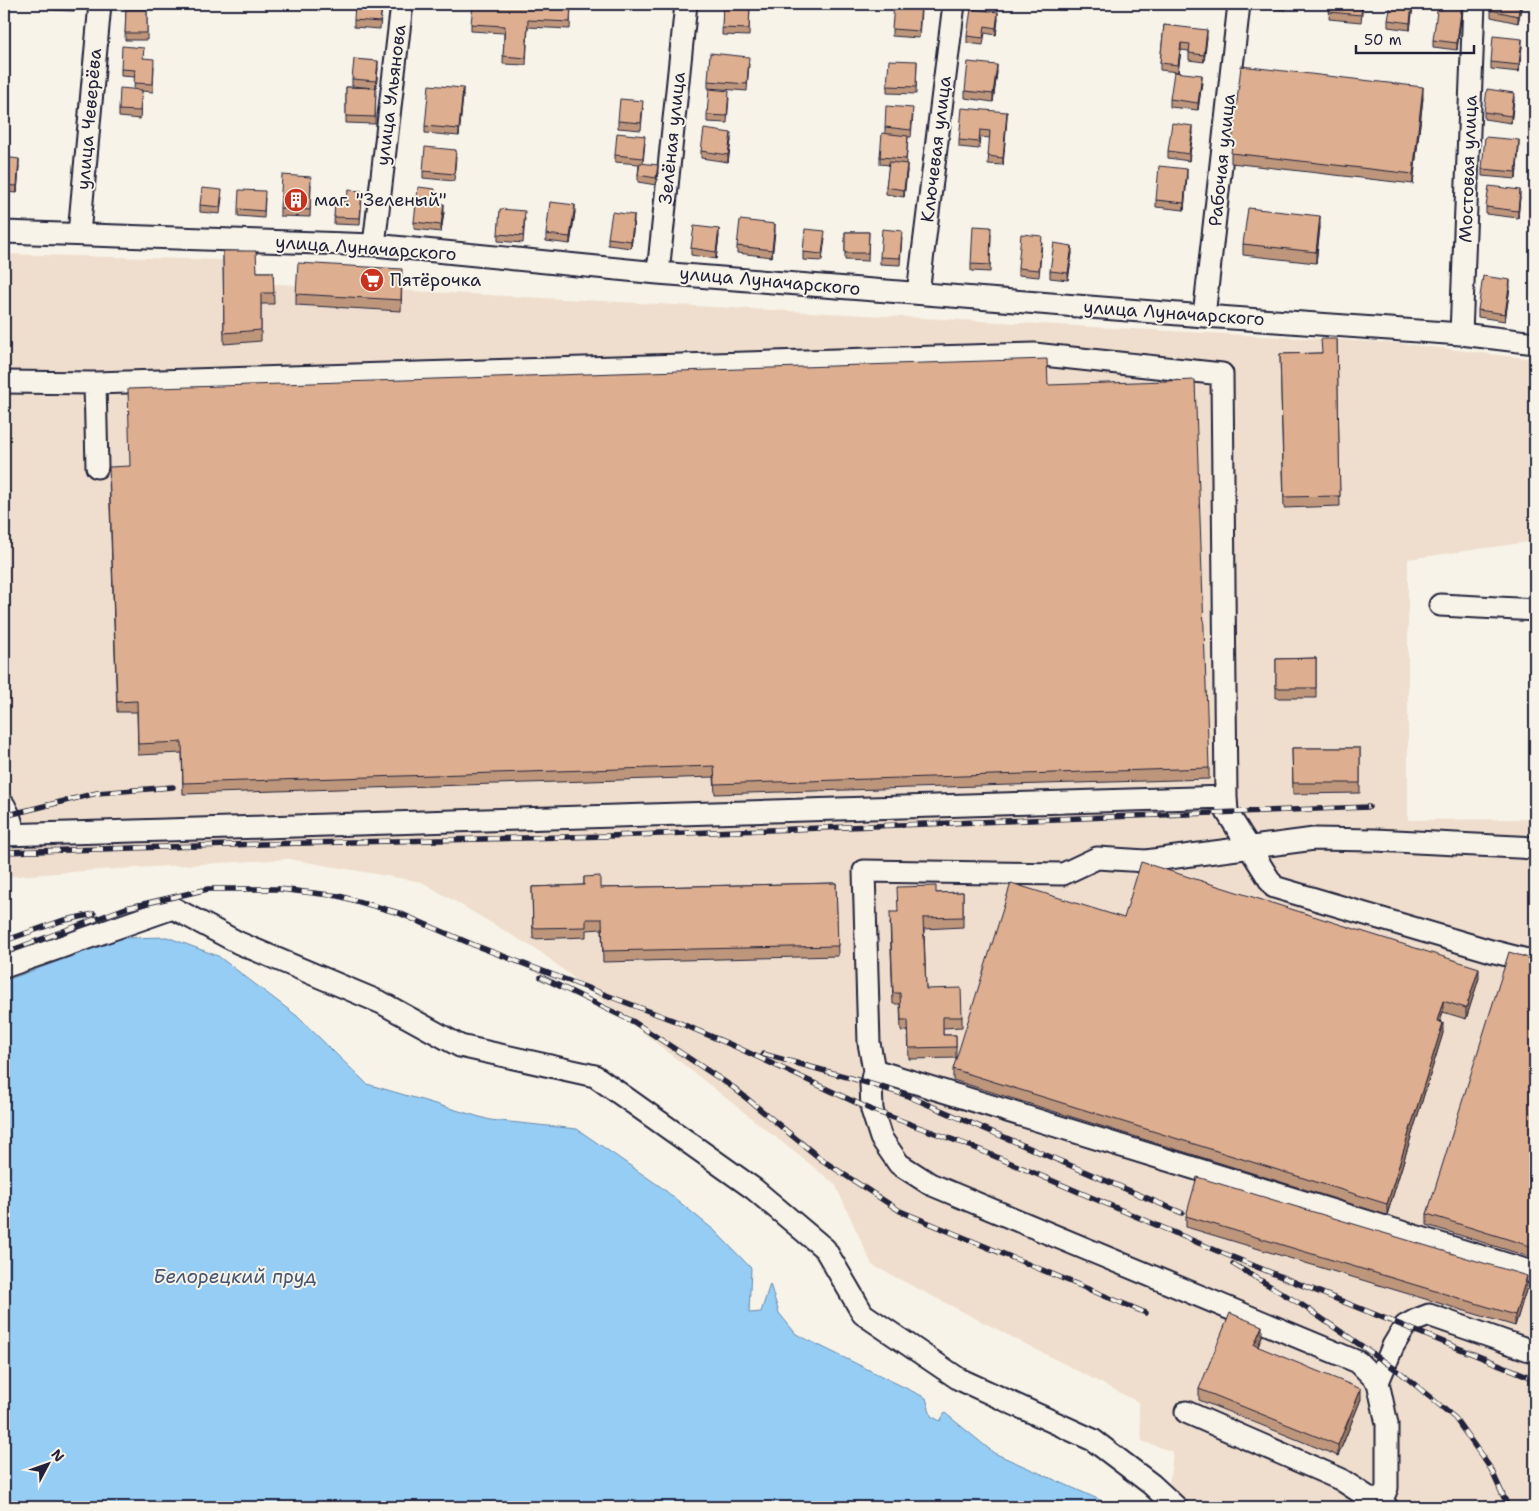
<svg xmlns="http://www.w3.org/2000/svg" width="1539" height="1511" font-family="'Shantell Sans',sans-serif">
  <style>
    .built { fill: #efdecd }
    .water { fill: #96cdf5; stroke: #6889ab }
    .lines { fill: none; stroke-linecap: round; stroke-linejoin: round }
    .minor-casing { stroke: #22223b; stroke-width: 25 }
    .minor { stroke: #f7f3e8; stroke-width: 21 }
    .rail-casing { stroke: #22223b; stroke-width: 5.5 }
    .rail { stroke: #f7f3e8; stroke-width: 4; stroke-dasharray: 11; stroke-linecap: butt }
    .wall { fill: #be967b; stroke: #22223b }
    .shaded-wall { fill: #9b7a64; stroke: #22223b }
    .building { fill: #ddae8f; stroke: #22223b }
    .labels { text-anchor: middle; stroke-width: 4; stroke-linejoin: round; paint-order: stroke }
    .street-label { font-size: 18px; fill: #22223b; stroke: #f7f3e8 }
    .poi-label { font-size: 18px; fill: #22223b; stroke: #f7f3e8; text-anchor: start }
    .water-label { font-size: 19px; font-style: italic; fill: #455573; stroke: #f7f3e8 }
  </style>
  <rect width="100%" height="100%" fill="#f7f3e8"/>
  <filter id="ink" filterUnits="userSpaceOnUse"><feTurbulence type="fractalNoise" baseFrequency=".02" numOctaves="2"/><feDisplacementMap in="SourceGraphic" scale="10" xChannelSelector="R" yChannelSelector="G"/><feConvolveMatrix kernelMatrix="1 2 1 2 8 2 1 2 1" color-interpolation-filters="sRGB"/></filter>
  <g filter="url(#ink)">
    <path class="built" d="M4,254l253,7 2,22 1138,60 138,16v182l-127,18v261l127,-1v688h-344l-23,-12 5,-43 -31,-11 -4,-39 -266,-137 -37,-81 -293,-231 -120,-71 -133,-23 -205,12 -80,6z"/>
    <path class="water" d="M167,937l51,19 79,60 70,68 123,36 87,9 84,58 54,44 36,37 -2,45 12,-1 9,-28 9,29 17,21 130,64 5,18 9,5 5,-8 49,40 122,54h-1112v-526l118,-43z"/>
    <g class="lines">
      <g class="minor-casing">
        <path id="minor" d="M4,232l370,13 284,28 546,43 257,18 74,9
          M79,234l21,-230
          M374,245l28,-241
          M658,273l28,-269
          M918,293l36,-289
          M1204,316l35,-312
          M1461,334l13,-330
          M4,382l91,1 2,84
          M95,383l939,-29 188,20 4,423
          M1440,605l95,5
          M4,805l5,10 6,19
          M4,835l1222,-38 1,15 47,75 217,64 44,11
          M1535,848l-160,-8 -61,-1 -168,22 -49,-3 -34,16 -199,-3 5,172 5,27 661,203
          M4,967l169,-59 66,35 143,60 78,43 135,30 159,113 71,60 38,65 96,65 134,61 58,44 25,23
          M874,1070l-3,14 1,26 9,28 18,26 31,20 428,178 20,20
          M1186,1412l154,67 40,26 7,2
          M1379,1507l8,-19v-64l-9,-42 15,-36 12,-20 11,-6 13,-5 106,37"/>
      </g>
      <use href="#minor" class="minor"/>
      <g class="rail-casing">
        <path id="rail" d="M4,816l93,-23 76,-6
          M4,852l258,-8 347,-8 760,-29
          M4,941l57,-20 33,-7
          M4,953l122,-45 82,-19h71l60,7 60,17 75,32 201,76 59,25 138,64 101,37 242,103 320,129
          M541,977l93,45 100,66 88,72 78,51 246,102
          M763,1054l88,24 52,16 279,119
          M1233,1264l69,41 99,68 54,45 36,51 15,33"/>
      </g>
      <use href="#rail" class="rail"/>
    </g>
    <path class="wall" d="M50,4h24v7l-24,-1z
      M382,4l-2,25 -26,-2v-7z
      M571,4l-1,25 -42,-2 -2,38 -23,-1 1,-31 -33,-2v-7z
      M723,4h27l-1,32 -27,-1z
      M1176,4h27l-1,3z
      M1259,4h28l-1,6 -27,-3z
      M1330,4h33l-2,18 -32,-3z
      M1413,4l-3,26 -22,-3v-7z
      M1522,4l-4,19 -27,-6v-7z
      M126,9h21v31h-22z
      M1462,10l-5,40 -24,-3v-7z
      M921,11l-2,27 -27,-2v-7z
      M998,19l-2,16 -11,-2 -2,12 -16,-2v-7z
      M1164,25l43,12 -3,25 -15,-2v-9l-8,-1 -3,22 -18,-2v-7z
      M1522,46l-3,26 -28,-3v-7z
      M144,58l10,8 -1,26 -11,-1 -2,28 -21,-2v-7l15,-21 1,-12 -14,-1v-7z
      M917,61l-1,33 -29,-1v-7z
      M749,64l-2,27 -39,-3v-7z
      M378,68l-2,20 -1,36 -29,-1v-36l28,1 -22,-2v-7z
      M997,72l-4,30 -28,-4v-7z
      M1202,82l-4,28 -28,-3v-8z
      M463,95l-4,41 -34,-3v-7z
      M729,98l-2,25 -20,-1v-7z
      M1423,98l-10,86 -182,-21v-10z
      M1514,100l-3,23 -27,-4v-7z
      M643,108l-2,22 -23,-2v-7z
      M1007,112l-4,53 -15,-1 2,-26 -10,-1 -1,12 -20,-2v-7z
      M913,115l-2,22h-3l-2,27 1,7 -3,26 -18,-3v-7l3,-22 -9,-1v-7l5,-23v-7z
      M1193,133l-4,28 -21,-3v-7z
      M731,140l-3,22 -27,-4v-7z
      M645,143l-2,20 15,10 -2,12 -18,-3v-7l1,-11 -24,-2v-7z
      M1519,147l-3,32 -34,-3v-7z
      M4,157l15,9 -2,27 -13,-1z
      M456,157l-2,24 -31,-3v-7z
      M1187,176l-3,34 -28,-3v-7z
      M311,184l-1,33 -30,-1v-8z
      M435,196l-1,7 10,9 -3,20 -27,-3v-7z
      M222,197l-2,17 -20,-2v-7z
      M1520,197l-2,21 -32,-4v-7z
      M265,198l-1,20 -26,-2v-7z
      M362,198l-2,27 -26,-1 1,-23 12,1z
      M575,212l-5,32 -24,-3v-7z
      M525,218l-2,25 -25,-2v-7z
      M634,222l-3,26 -23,-3v-7z
      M1320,227l-4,36 -73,-8v-11z
      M775,231l-3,26 -35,-4v-7z
      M845,232h24l-1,29 -23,-1z
      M991,234l-1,38 -19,-1v-7z
      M719,236l-3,23 -25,-4v-7z
      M825,238l-3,23 -19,-1v-8z
      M902,238l-2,27 -20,-1v-7z
      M1042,243l-3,34 -21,-2v-7z
      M223,251l34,21h16l1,32h-13v37l-37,3z
      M1072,253l-4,27 -18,-2v-7z
      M402,280l-1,31 -105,-6v-11z
      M1510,287l-5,34 -27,-4v-7z
      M1337,339l3,167 -56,2 -4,-154 41,-1z
      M1048,385l161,383v11l-494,15 -1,-17 -531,17 -1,-41 -44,2 -1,-43h-20l-8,-235 21,-11z
      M1316,658v40h-40v-39z
      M1292,748h68v45l-67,1z
      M584,877l16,11 236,-5 2,73 -235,6 -1,-33 -16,1v7l-53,2 -1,-52 52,-2z
      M963,892v35l-39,2 2,60 36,28v10l-19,1v7h13v23l-47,1 -1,-28h-7l-1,-27h-7l-3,-81 7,-11 39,-19z
      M1124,918l355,60 -13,41 -23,-7 -3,10 3,11 -56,182 -434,-135v-11z
      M1535,960l-2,298 -106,-33v-11z
      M1186,1216l341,71 -12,39 -329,-99z
      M1262,1336l-4,11 103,52 -23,57 -139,-56v-11z"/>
    <path class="shaded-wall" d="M1412,4h1v2l-3,24v-7z
      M1462,4v6l-5,40v-7z
      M1520,4h2l-4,19v-7z
      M998,12v7l-2,16v-7z
      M1207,30v7l-3,25v-7z
      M1522,39v7l-3,26v-7z
      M1181,43v7l-3,22v-7z
      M378,61v7l-2,20v-7z
      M997,65v7l-4,30v-8z
      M1202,75v7l-4,28v-7z
      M1423,87v11l-10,86v-10z
      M463,88v7l-4,41v-7z
      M1514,93v7l-3,23v-7z
      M1007,112v7l-4,46v-7z
      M1193,126v7l-4,28v-7z
      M731,133v7l-3,22v-7z
      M1519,140v7l-3,32v-7z
      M19,159v7l-2,27v-7z
      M907,164v7l-3,26v-7z
      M658,165v8l-2,12v-7z
      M1187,169v7l-3,34v-7z
      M1520,190v7l-2,21v-7z
      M444,204v8l-3,20v-7z
      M575,205v7l-5,32v-7z
      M634,215v7l-3,26v-7z
      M1320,216v11l-4,36v-11z
      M775,224v7l-3,26v-7z
      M719,229v7l-3,23v-7z
      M1072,246v7l-4,27v-7z
      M1510,280v7l-5,34v-7z
      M1479,968v10l-13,41v-11z
      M1443,1001v11l-6,19v-10z
      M1443,1023v10l-56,182v-11z
      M1535,1241v10l-2,7v-11z
      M1527,1276v11l-12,39v-11z
      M1262,1326v10l-8,20v-11z
      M1361,1389v10l-23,57v-11z"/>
    <path class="building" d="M355,4h27l-2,18 -26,-2z
      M473,4h98l-1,18 -42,-2 -2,38 -23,-2 2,-30 -34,-2z
      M723,4h27l-1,25 -27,-1z
      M894,4h27l-2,27 -27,-2z
      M1330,4h32l-1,11 -32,-3z
      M1391,4h21l-2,19 -22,-3z
      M1438,4h24l-5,39 -24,-3z
      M1492,4h28l-2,12 -27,-6z
      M126,9h21v24h-22z
      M971,9l27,3 -2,16 -11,-2 -2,12 -16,-2z
      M1164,25l43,5 -3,25 -15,-2 1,-9 -9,-1 -3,22 -18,-2z
      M1493,36l29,3 -3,26 -28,-3z
      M122,46l22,2 -1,10 11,1 -1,25 -19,-1 1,-13 -14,-1z
      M710,53l39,4 -2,27 -39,-3z
      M354,59l24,2 -2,20 -24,-2z
      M889,60l28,1 -1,26 -29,-1z
      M968,62l29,3 -4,29 -28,-3z
      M1241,66l182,21 -10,87 -182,-21z
      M1174,72l28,3 -4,28 -28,-4z
      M429,85l34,3 -4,41 -34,-3z
      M346,87l30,1 -1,29 -29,-1z
      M120,88l22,2 -2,21 -21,-1z
      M709,89l20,2 -2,25 -20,-1z
      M1487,89l27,4 -3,23 -27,-4z
      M620,99l23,2 -2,22 -23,-2z
      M886,106l27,2 -2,22 -26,-3z
      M962,108l45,4 -4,46 -15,-2 2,-25 -10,-1 -1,12 -20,-2z
      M1172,123l21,3 -4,28 -21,-3z
      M704,129l27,4 -3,22 -27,-4z
      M617,133l28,3 -2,22 -28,-3z
      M882,133l26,3 -2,23 -26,-2z
      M1485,137l34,3 -3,32 -34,-3z
      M425,147l31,3 -2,24 -31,-3z
      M4,157l15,2 -2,27 -13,-1z
      M889,162l18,2 -3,26 -18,-3z
      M640,163l18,2 -2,13 -18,-3z
      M1159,166l28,3 -3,34 -28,-3z
      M282,175l29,2 -1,33 -30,-2z
      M1489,186l31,4 -2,21 -32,-4z
      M418,187l17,2 -2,14 11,1 -3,21 -27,-3z
      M202,188l20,2 -2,17 -20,-2z
      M239,190l26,1 -1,20 -26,-2z
      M348,190l14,1 -2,27 -26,-1 1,-16 12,1z
      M550,202l25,3 -5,32 -24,-3z
      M1248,208l72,8 -4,36 -73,-8z
      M500,209l25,2 -2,25 -25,-2z
      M612,212l22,3 -3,26 -23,-3z
      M740,220l35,4 -3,26 -35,-4z
      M694,226l25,3 -3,23 -25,-4z
      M973,226l18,1 -1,38 -19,-1z
      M805,229l20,2 -3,23 -19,-2z
      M882,229l20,2 -2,27 -20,-1z
      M845,232h24l-1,21h-23z
      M1021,234l21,2 -3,34 -21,-2z
      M1054,243l18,3 -4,27 -18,-2z
      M223,251h33l1,21h16l1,21h-13v37l-37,3z
      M298,263l104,6 -1,31 -105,-6z
      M1483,276l27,4 -5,34 -27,-4z
      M1321,339h16l3,157 -56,1 -4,-143 42,-1z
      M1047,359l1,26 147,-5 14,388 -494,16 -1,-18 -531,17 -1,-41 -44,2 -1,-43 -20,1 -8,-235 21,-1 -2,-77z
      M1316,658v30h-40v-29z
      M1292,748h68v35h-67z
      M1141,862l338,106 -13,40 -23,-7 -6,20 6,2 -56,181 -434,-135 58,-186 113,35z
      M600,876v12l236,-5 2,63 -235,5 -1,-32h-16v8l-53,1 -1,-41 52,-2v-8z
      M936,886v7l27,-1v25l-40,1 3,71 35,-1 1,29h-19v18h13v12l-47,1 -1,-28h-7l-1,-27h-7l-3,-81h8l-1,-25z
      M1509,952l26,8v281l-2,6 -106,-33z
      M1197,1177l330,99 -12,39 -329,-99z
      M1230,1313l32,13 -8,19 107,44 -23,56 -139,-56z"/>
  </g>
  <defs>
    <g id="building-disc" transform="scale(1.25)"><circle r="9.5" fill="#c8321e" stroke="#f7f3e8"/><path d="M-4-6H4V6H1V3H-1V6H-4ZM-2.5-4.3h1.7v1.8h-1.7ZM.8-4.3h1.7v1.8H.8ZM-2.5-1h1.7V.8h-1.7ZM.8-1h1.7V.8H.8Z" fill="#fff"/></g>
    <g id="supermarket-disc" transform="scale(1.25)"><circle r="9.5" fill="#c8321e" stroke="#f7f3e8"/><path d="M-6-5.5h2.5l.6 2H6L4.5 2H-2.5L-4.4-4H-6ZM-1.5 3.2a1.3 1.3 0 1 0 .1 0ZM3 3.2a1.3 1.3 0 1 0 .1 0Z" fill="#fff"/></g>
  </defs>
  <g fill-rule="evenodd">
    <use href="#building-disc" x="296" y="200"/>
    <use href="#supermarket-disc" x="372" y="280"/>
  </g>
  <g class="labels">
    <g class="street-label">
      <text transform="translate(391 95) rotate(-83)" y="6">улица Ульянова</text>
      <text transform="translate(89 119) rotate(-85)" y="6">улица Чеверёва</text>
      <text transform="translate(672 138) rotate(-84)" y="6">Зелёная улица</text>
      <text transform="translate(936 149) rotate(-83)" y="6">Ключевая улица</text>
      <text transform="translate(1222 160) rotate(-84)" y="6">Рабочая улица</text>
      <text transform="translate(1468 169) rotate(-88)" y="6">Мостовая улица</text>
      <text transform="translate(366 248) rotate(4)" y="6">улица Луначарского</text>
      <text transform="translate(770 281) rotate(5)" y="6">улица Луначарского</text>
      <text transform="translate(1174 313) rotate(4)" y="6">улица Луначарского</text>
    </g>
    <g class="poi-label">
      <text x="314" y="206">маг. "Зеленый"</text>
      <text x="390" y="286">Пятёрочка</text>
    </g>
    <g class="water-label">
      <text x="235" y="1283">Белорецкий пруд</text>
    </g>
  </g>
  <rect width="1539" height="1511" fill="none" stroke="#f7f3e8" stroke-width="20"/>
  <rect x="10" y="10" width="1519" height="1491" fill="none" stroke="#22223b" stroke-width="2" filter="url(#ink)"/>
  <g transform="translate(48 1464) rotate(49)" stroke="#f7f3e8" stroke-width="4" paint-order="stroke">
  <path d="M0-4L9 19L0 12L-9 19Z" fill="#22223b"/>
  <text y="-8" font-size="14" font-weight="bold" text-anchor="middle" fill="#22223b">N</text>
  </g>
  <path d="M1356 45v8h118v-8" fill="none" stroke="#22223b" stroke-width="2.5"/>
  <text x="1364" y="45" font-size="15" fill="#22223b" stroke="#f7f3e8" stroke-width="4" paint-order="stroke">50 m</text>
</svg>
